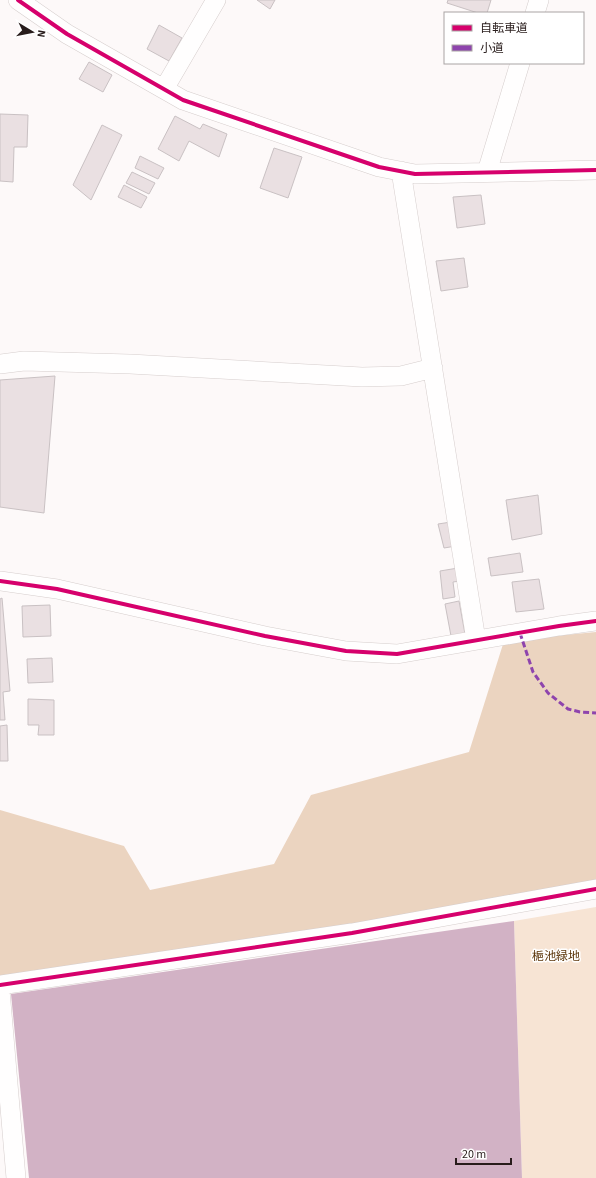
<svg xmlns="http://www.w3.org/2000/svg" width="596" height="1178" font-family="'Source Sans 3','Noto Sans JP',sans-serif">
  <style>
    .green { fill: #f7e4d4 }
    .forest { fill: #ebd4c0 }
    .water { fill: #d2b2c5 }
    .building { fill: #eae0e2; stroke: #c9c1c3 }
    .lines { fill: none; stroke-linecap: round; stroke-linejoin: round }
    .street-casing { stroke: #d6cecd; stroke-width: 20 }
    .street { stroke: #fffefe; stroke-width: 19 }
    .quiet { stroke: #8e44ad; stroke-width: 3; stroke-dasharray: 6 3; stroke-linecap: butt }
    .cycleway-casing { stroke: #fff; stroke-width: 6 }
    .cycleway { stroke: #d6006c; stroke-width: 4 }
    .labels { text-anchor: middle; stroke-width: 3; stroke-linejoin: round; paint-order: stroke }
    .park-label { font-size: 12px; fill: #5c360b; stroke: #fff }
  </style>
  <rect width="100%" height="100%" fill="#fdf9f9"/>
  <path class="green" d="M596,907v271h-74l-8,-257z"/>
  <path class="forest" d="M596,632v250l-245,44 -351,50v-166l124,36 26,44 124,-26 37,-69 158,-43 35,-111z"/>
  <path class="water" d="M514,921l8,257h-493l-18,-184z"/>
  <path class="building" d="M257,0h18l-5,9z
    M448,0h43l-4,13h-9l-31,-10z
    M159,25l23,13 -13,23 -22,-12z
    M89,62l23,13 -9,17 -24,-13z
    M0,114l28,1 -1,32h-13l-1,35 -13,-1z
    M175,116l25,13 3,-5 24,10 -8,23 -30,-16 -10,20 -21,-12z
    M102,125l20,10 -31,65 -18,-15z
    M274,148l28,9 -14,41 -28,-10z
    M140,156l24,12 -6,11 -23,-11z
    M132,172l23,11 -6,11 -23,-11z
    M124,185l23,12 -6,11 -23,-11z
    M481,195l4,29 -28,4 -4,-31z
    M464,258l4,29 -27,4 -5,-30z
    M55,376l-11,137 -44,-6v-127z
    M538,495l4,39 -30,6 -6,-40z
    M451,522l5,24 -12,2 -6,-24z
    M520,553l3,19 -32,4 -3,-18z
    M458,568l2,13 -7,1 2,15 -12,2 -3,-28z
    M539,579l5,30 -28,3 -4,-30z
    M2,598l8,93 -7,1 2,28h-5v-121z
    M459,601l6,33 -14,2 -6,-32z
    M50,605l1,31 -28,1 -1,-31z
    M52,658l1,24 -25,1 -1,-24z
    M28,699l26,1v35h-16l1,-10h-11z
    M7,725l1,36h-8v-35z"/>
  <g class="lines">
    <g class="street-casing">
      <path id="street" d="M18,0l49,34 116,66 196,67 36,7 181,-4
        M535,13l4,-13
        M164,89l52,-89
        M401,171l75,469
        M487,172l33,-109
        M0,364l24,-3 106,3 232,13 39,-1 32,-8
        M0,581l57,8 208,47 81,15 51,3 162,-28 37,-5
        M0,985l352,-52 244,-44
        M0,990l16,188"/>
    </g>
    <use href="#street" class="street"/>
    <path class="quiet" d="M520,633l13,39 15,21 20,16 12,3 16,1"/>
    <g class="cycleway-casing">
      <path id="cycleway" d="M18,0l49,34 116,66 196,67 36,7 181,-4
        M0,581l57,8 208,47 81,15 51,3 162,-28 37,-5
        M0,985l352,-52 244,-44"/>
    </g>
    <use href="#cycleway" class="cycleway"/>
  </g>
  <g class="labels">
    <g class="park-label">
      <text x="556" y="960">梔池緑地</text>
    </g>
  </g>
  <rect x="444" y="12" width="140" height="52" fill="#ffffff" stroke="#a9a4a4"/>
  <rect x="452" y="25" width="20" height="6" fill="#d6006c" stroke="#a9a4a4"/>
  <text x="480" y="32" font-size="12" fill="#281c1b">自転車道</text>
  <rect x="452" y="45" width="20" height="6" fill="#8e44ad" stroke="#a9a4a4"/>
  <text x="480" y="52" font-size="12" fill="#281c1b">小道</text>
  <g transform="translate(32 32) rotate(100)" stroke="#ffffff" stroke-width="3" paint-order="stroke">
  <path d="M0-3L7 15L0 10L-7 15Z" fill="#281c1b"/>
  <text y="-6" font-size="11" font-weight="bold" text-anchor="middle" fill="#281c1b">N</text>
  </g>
  <path d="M456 1158v6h55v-6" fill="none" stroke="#281c1b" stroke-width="2"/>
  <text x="462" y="1158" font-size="12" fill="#281c1b" stroke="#ffffff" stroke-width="3" paint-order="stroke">20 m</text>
</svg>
